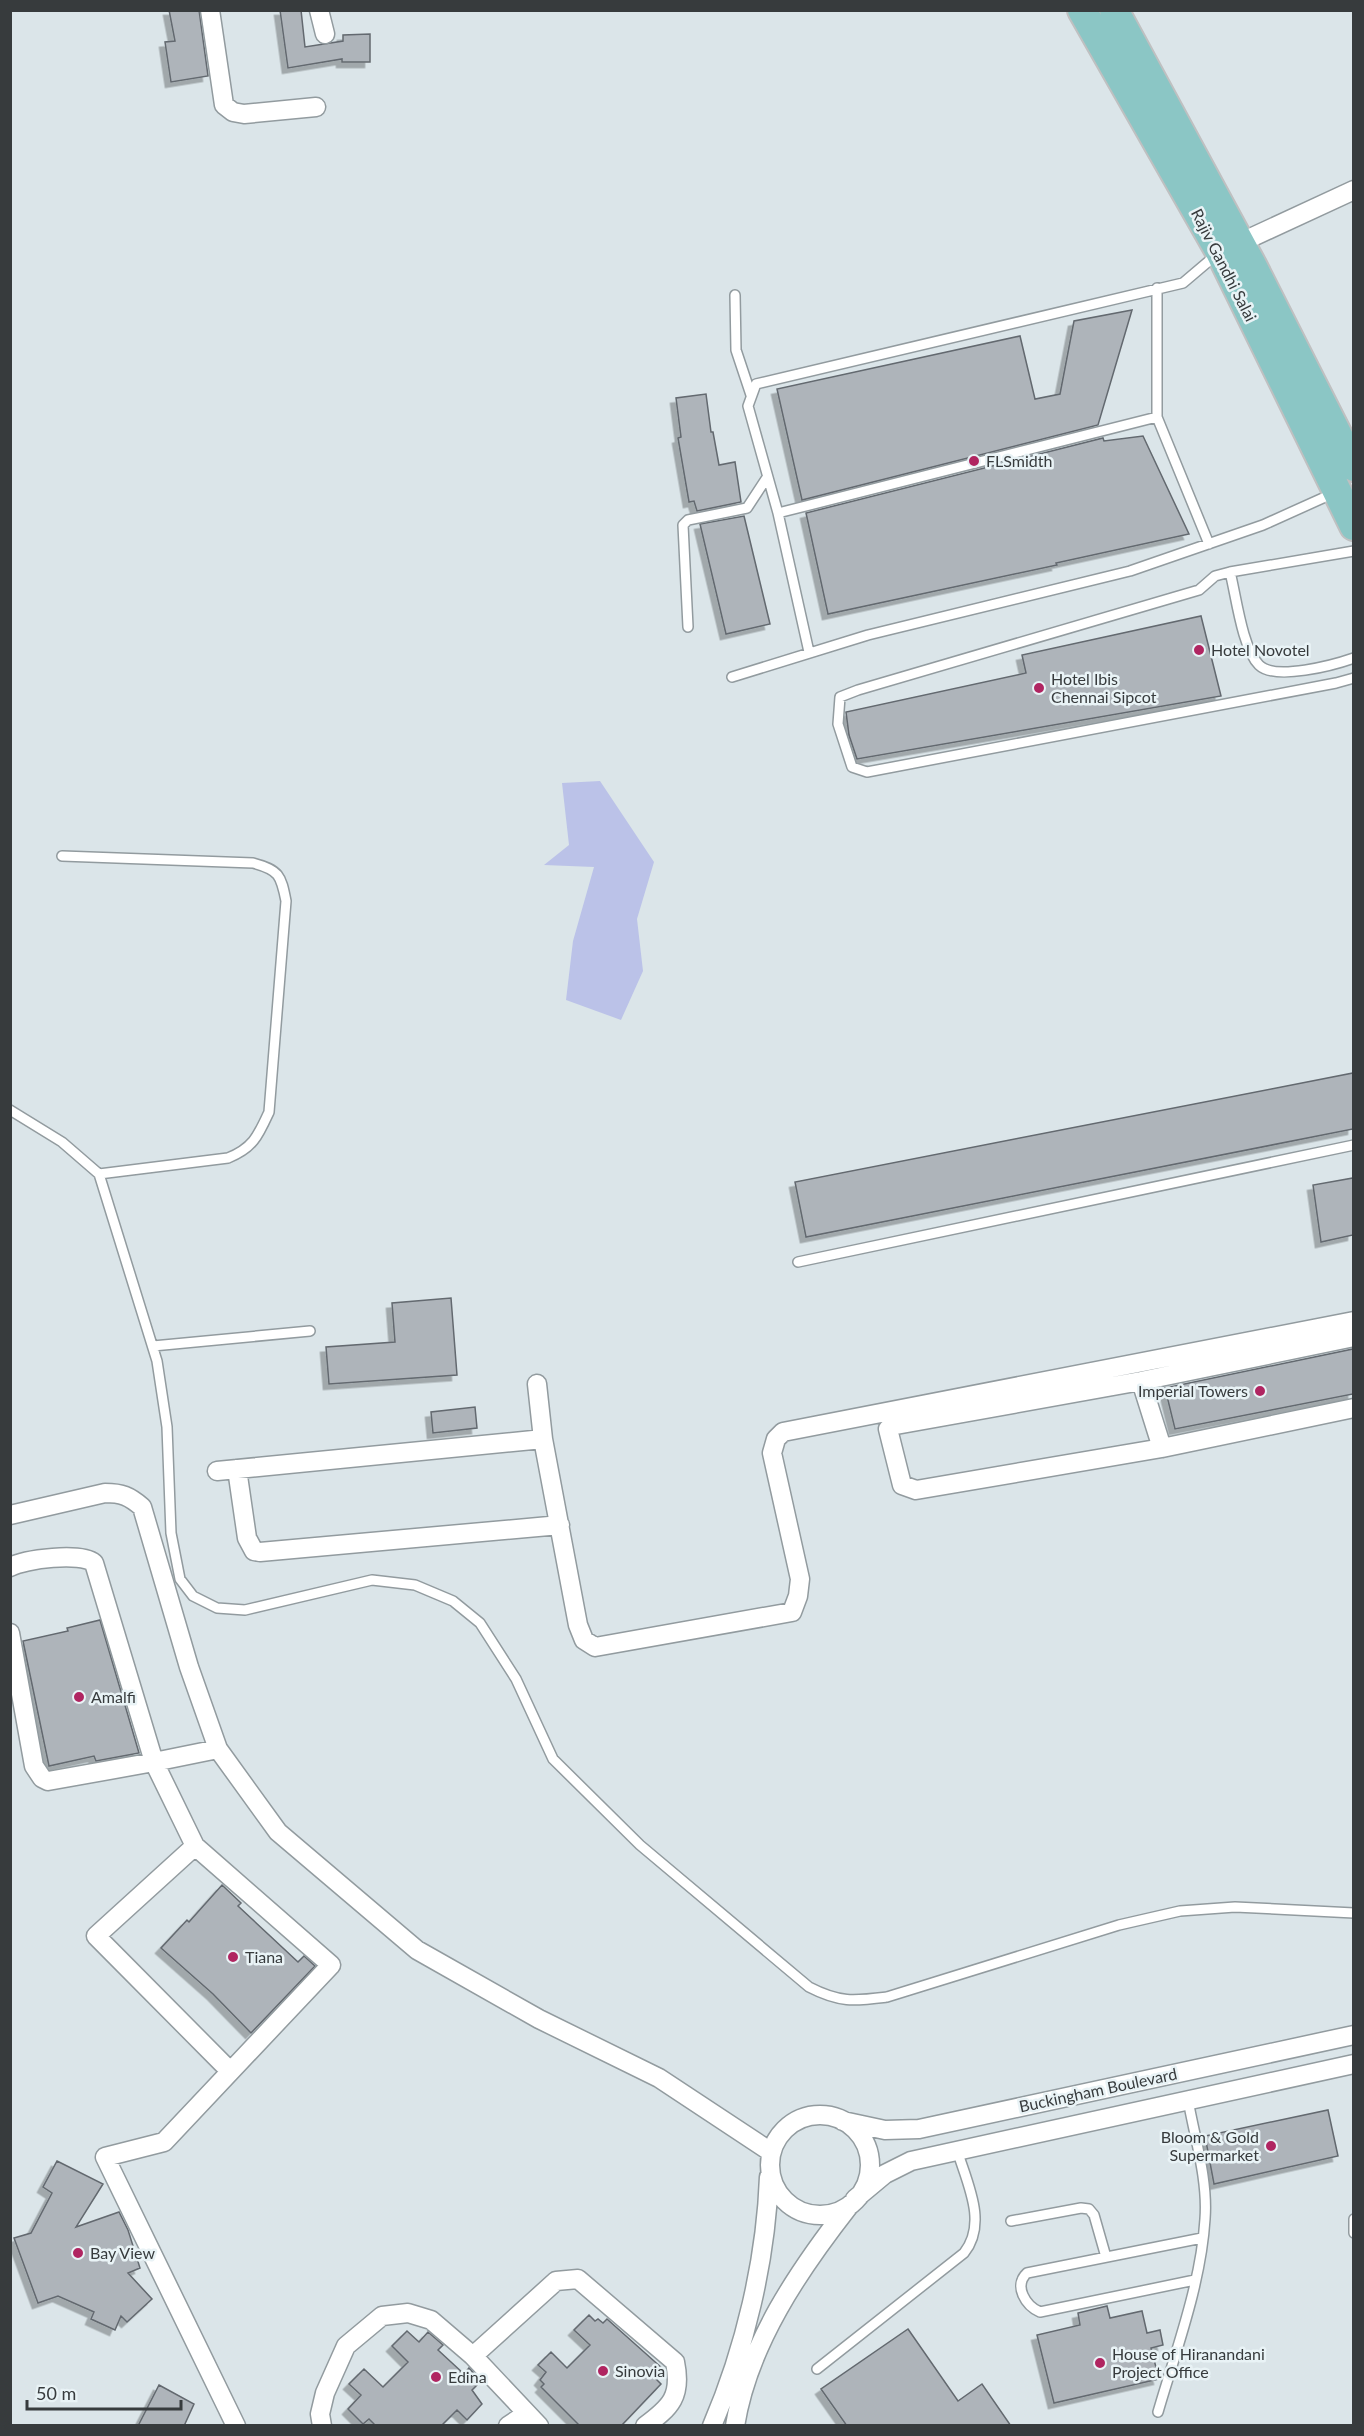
<svg xmlns="http://www.w3.org/2000/svg" width="1364" height="2436" font-family="Lato,sans-serif">
  <style>
    .water { fill: #bbc2e8 }
    .building { fill: #aeb4ba; stroke: #63696f; stroke-width: 1.5; filter: url(#shadow) }
    .lines { fill: none; stroke-linecap: round; stroke-linejoin: round }
    .lane-casing { stroke: #929b9f; stroke-width: 12 }
    .street-casing { stroke: #929b9f; stroke-width: 21 }
    .primary-casing { stroke: #bfc0c1; stroke-width: 32 }
    .lane { stroke: #fff; stroke-width: 9 }
    .street { stroke: #fff; stroke-width: 18 }
    .primary { stroke: #8bc6c5; stroke-width: 28 }
    .poi-dot { fill: #b02561; stroke: #e9f3f6; stroke-width: 2 }
    .labels { text-anchor: middle; stroke-width: 5; stroke-linejoin: round; paint-order: stroke }
    .street-label { font-size: 16px; fill: #373b3d; stroke: #e9f3f6 }
    .poi-label { font-size: 16px; fill: #373b3d; stroke: #e9f3f6; text-anchor: start }
  </style>
  <defs>
    <filter id="shadow"><feDropShadow dx="-5.5" dy="5.5" stdDeviation="0" flood-color="#0004"/></filter>
  </defs>
  <rect width="100%" height="100%" fill="#dbe5e9"/>
  <path class="water" d="M600,781l54,81 -17,57 6,52 -22,49 -55,-20 7,-59 21,-74 -50,-2 25,-20 -7,-62z"/>
  <path class="building" d="M169,10h30l9,66 -37,6 -6,-40 10,-1z
    M280,10h21l4,37 38,-6v-6l27,-1v28h-28v-3l-54,9z
    M1132,310l-34,115 -296,75 -25,-111 243,-53 15,63 25,-5 14,-73z
    M706,394l5,38h2l6,33 16,-3 6,40 -44,9 -3,-10 -5,1 -11,-64 3,-1 -5,-39z
    M1143,436l46,98 -133,29 1,2 -229,49 -22,-101 297,-75 1,3z
    M744,516l26,108 -44,10 -26,-110z
    M1201,616l20,80 -364,63 -8,-24 -3,-23 180,-39 -4,-18z
    M1353,1073v56l-547,108 -11,-55z
    M1353,1178v57l-32,7 -8,-57z
    M451,1298l6,77 -128,9 -3,-37 69,-5 -3,-39z
    M1353,1349v45l-178,35 -10,-41z
    M475,1407l2,21 -44,5 -2,-21z
    M100,1620l39,133 -43,8 -2,-5 -45,10 -26,-125 45,-10 -1,-3z
    M222,1885l19,18 -3,3 60,56 6,-6 11,10 -64,67 -38,-39 -52,-46 26,-28 2,2z
    M1328,2110l10,46 -124,28 -9,-48z
    M57,2161l46,23 -27,43 43,-15 9,18 12,38 -12,5 24,26 -25,23 -6,-6 -6,14 -24,-11 3,-7 -36,-16 -20,7 -24,-65 17,-5 21,-40 -9,-6z
    M1107,2306l3,12 32,-7 5,22 13,-3 3,15 -12,3 8,31 -105,24 -17,-68 43,-10 -2,-12z
    M589,2315l6,6 3,-2 5,4 4,-4 56,50 -8,9 6,6 -40,42h-41l-39,-39 3,-3 -4,-4 6,-8 -8,-7 13,-13 16,16 23,-23 -16,-15z
    M908,2329l50,72 24,-17 29,42h-164l-26,-37z
    M407,2331l12,11 9,-10 15,13 -5,5 26,24 5,-6 12,13 -9,9 10,14 -15,16 -10,-10 -16,16h-65l-7,-7 -6,5 -15,-15 13,-14 -12,-11 15,-15 19,18 25,-25 -16,-16z
    M159,2385l35,19 -10,22h-46z"/>
  <g class="lines">
    <g class="lane-casing">
      <path id="lane" d="M1157,288v129l52,127
        M735,295l1,55 15,45
        M778,513l379,-96
        M1354,551l-124,21 -15,4 -16,14 -341,100 -18,7 -2,27 14,43 15,5 469,-89 18,-5
        M1230,572c6,23 12,76 29,93 16,16 75,0 95,-7
        M688,627l-5,-102 5,-5 59,-12 19,-29
        M809,652l-31,-139 -30,-107 8,-22 427,-101 33,-28
        M732,677l136,-42 262,-64 133,-46 71,-32
        M62,856l191,7c26,7 28,12 33,38l-17,211c-11,24 -16,36 -41,46l-129,16
        M10,1110l52,32 37,32 58,187 10,66 4,106 9,46 13,17 24,12 28,2 127,-30 43,5 38,16 27,22 36,56 37,80 87,86 169,142c31,16 45,14 78,10l232,-72 61,-14 55,-4 119,6
        M798,1262l556,-117
        M153,1346l157,-15
        M1354,2219v14
        M1011,2221l70,-13 8,1 5,6 12,42
        M1195,2280l-155,32c-14,-6 -27,-26 -13,-39l175,-35
        M817,2369l147,-116c24,-30 3,-70 -7,-103
        M1158,2412c18,-62 43,-128 47,-193 3,-39 -10,-80 -17,-119"/>
    </g>
    <g class="street-casing">
      <path id="street" d="M210,10l14,95 9,7 11,2 72,-7
        M319,10l6,24
        M1233,246l121,-56
        M1354,1337l-213,44 -245,44 -8,4 14,56 14,5 246,-42 192,-40
        M1141,1381l21,67
        M537,1384l6,55 35,186 6,15 11,7 197,-35 6,-16 2,-17 -28,-126 4,-14 7,-7 571,-111
        M237,1469l10,69 7,13 6,1 300,-27
        M217,1471l326,-32
        M10,1515l95,-22c17,0 24,3 37,14l47,160 29,82 60,83 139,118 122,69 120,59 112,74
        M10,1567c15,-8 71,-15 84,-4l60,199 -106,19 -6,-3 -8,-12 -24,-133
        M218,1749l-64,13 41,84 136,119 -167,177 -59,15 131,269
        M195,1846l-99,90 133,134
        M770 2165a50 50 0 1 1 100 0a50 50 0 1 1-100 0Z
        M843,2121l42,9 34,-1 435,-94
        M855,2199l30,-25 26,-13 443,-97
        M473,2356l83,-75 22,-2 97,83c7,34 -4,45 -30,64
        M322,2426l-2,-12 5,-21 21,-47 36,-30 26,-3 23,7 42,36 66,70
        M508,2426l19,-13
        M712,2426c33,-77 54,-166 57,-249
        M735,2426c13,-82 64,-156 114,-220"/>
    </g>
    <g class="primary-casing">
      <path id="primary" d="M1082,10l138,242 134,274
        M1114,10l138,255 102,202"/>
    </g>
    <use href="#lane" class="lane"/>
    <use href="#street" class="street"/>
    <use href="#primary" class="primary"/>
  </g>
  <g class="poi-dot">
    <circle cx="974" cy="461" r="6"/>
    <circle cx="1199" cy="650" r="6"/>
    <circle cx="1039" cy="688" r="6"/>
    <circle cx="1260" cy="1391" r="6"/>
    <circle cx="79" cy="1697" r="6"/>
    <circle cx="233" cy="1957" r="6"/>
    <circle cx="1271" cy="2146" r="6"/>
    <circle cx="78" cy="2253" r="6"/>
    <circle cx="1100" cy="2363" r="6"/>
    <circle cx="603" cy="2371" r="6"/>
    <circle cx="436" cy="2377" r="6"/>
  </g>
  <g class="labels">
    <g class="street-label">
      <text transform="translate(1224 265) rotate(63)" y="6">Rajiv Gandhi Salai</text>
      <text transform="translate(1098 2090) rotate(-12)" y="6">Buckingham Boulevard</text>
    </g>
    <g class="poi-label">
      <text x="986" y="467">FLSmidth</text>
      <text x="1211" y="656">Hotel Novotel</text>
      <text x="1051" y="685">Hotel Ibis<tspan x="1051" dy="18">Chennai Sipcot</tspan></text>
      <text x="1248" y="1397" text-anchor="end">Imperial Towers</text>
      <text x="91" y="1703">Amalfi</text>
      <text x="245" y="1963">Tiana</text>
      <text x="1259" y="2143" text-anchor="end">Bloom &amp; Gold<tspan x="1259" dy="18">Supermarket</tspan></text>
      <text x="90" y="2259">Bay View</text>
      <text x="1112" y="2360">House of Hiranandani<tspan x="1112" dy="18">Project Office</tspan></text>
      <text x="615" y="2377">Sinovia</text>
      <text x="448" y="2383">Edina</text>
    </g>
  </g>
  <rect width="1364" height="2436" fill="none" stroke="#373b3d" stroke-width="24"/>
  <path d="M27 2400v9h154v-9" fill="none" stroke="#373b3d" stroke-width="3"/>
  <text x="36" y="2400" font-size="18" fill="#373b3d" stroke="#e9f3f6" stroke-width="4.5" paint-order="stroke">50 m</text>
</svg>
